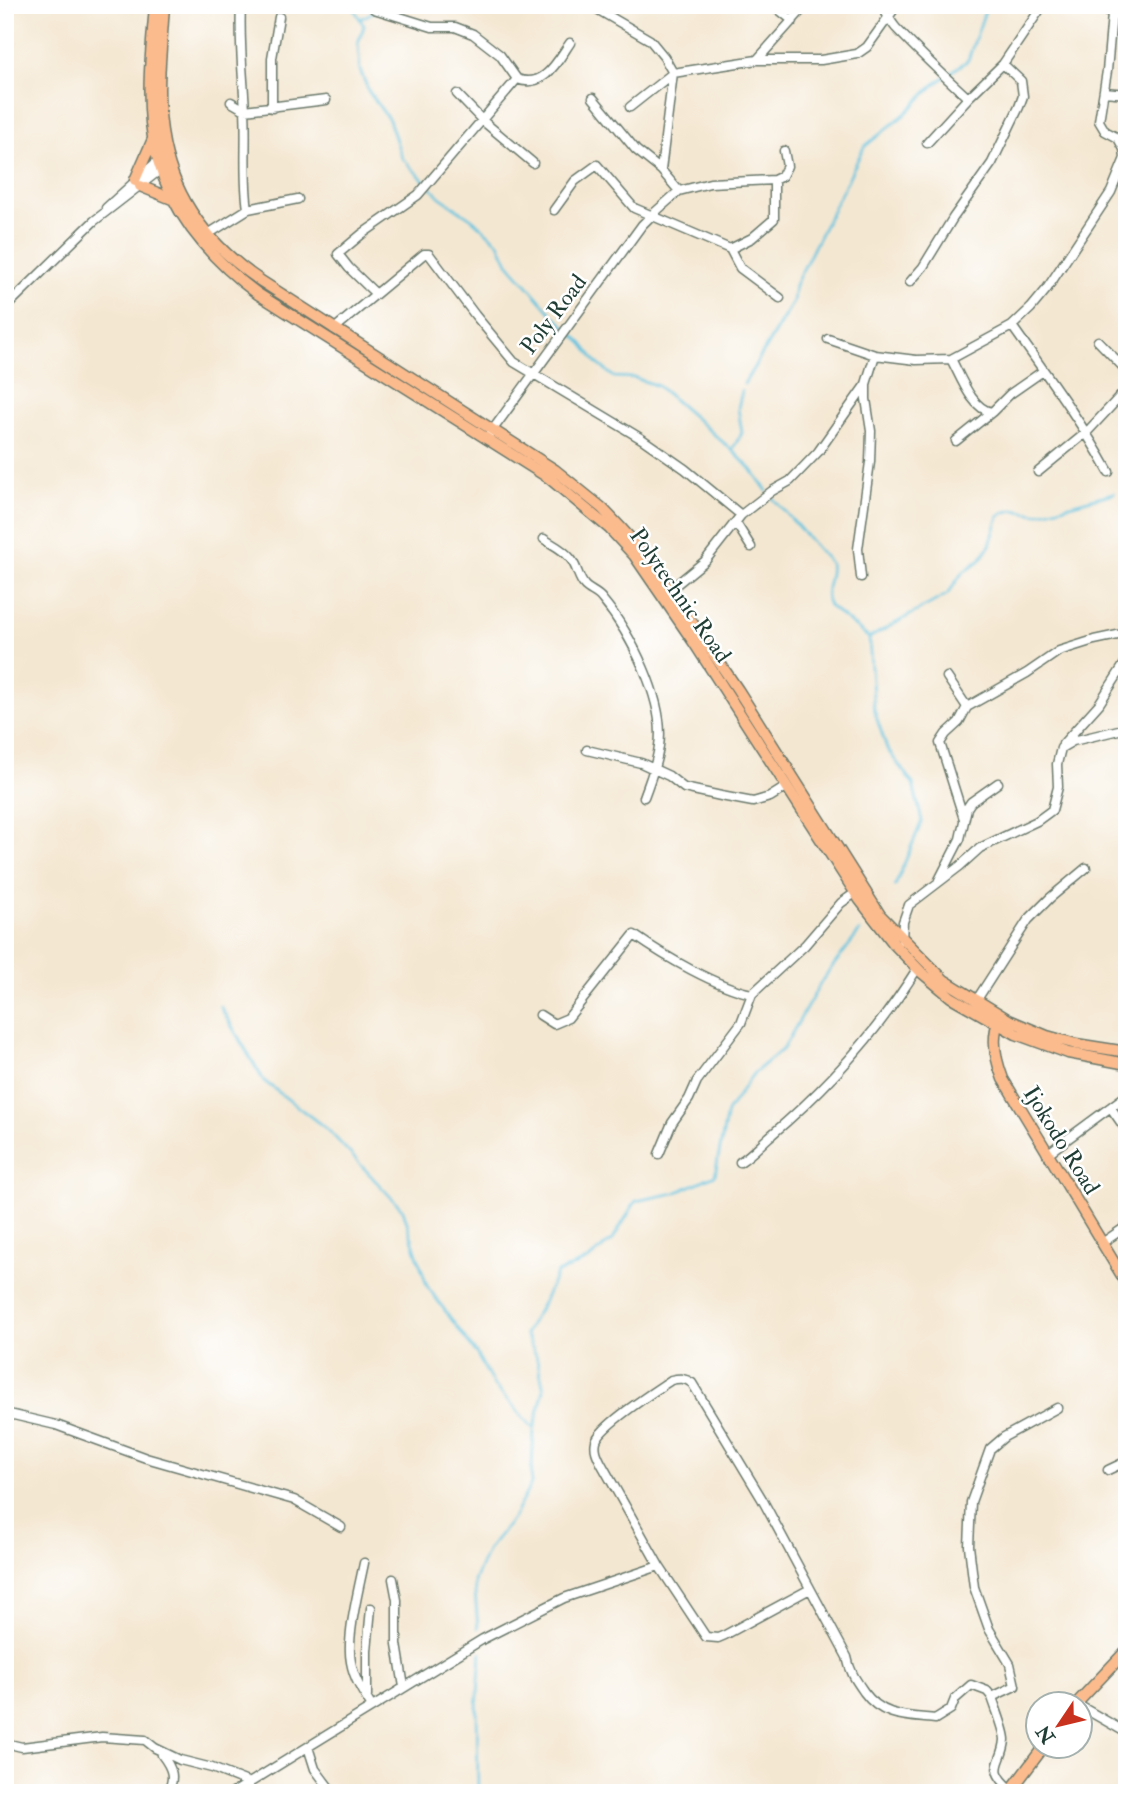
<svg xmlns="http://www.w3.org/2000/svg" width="1132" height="1798" font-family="'IM FELL Double Pica',serif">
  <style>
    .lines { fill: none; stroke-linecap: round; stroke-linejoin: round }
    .stream { stroke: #61c3df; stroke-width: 2.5 }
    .minor-casing { stroke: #6a786b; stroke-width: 11 }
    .major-casing { stroke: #6a786b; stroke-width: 13 }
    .minor { stroke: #fff; stroke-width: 8 }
    .major { stroke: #fbbb8d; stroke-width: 10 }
    .labels { text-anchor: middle; stroke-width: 5; stroke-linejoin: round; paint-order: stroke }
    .street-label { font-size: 23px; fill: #1f3d34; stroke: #fff }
  </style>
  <rect width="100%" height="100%" fill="#fff"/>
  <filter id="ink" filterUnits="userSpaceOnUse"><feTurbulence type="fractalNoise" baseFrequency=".0143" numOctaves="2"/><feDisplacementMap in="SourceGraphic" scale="14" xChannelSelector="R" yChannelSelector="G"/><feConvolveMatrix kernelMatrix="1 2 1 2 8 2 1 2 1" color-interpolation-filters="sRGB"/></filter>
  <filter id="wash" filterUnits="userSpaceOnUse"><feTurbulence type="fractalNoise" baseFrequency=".00686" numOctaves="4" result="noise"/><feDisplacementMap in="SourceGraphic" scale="28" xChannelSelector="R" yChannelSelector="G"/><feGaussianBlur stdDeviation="1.57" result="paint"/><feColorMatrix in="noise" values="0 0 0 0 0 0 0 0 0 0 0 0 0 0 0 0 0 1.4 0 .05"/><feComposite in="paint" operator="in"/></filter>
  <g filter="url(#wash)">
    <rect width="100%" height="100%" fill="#f4e7d1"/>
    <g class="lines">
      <path class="stream" d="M352,5l12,21 -6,17 2,27 9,22 20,28 13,38 38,39 32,22 27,24 9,20 44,51 31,30 15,20 16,13 21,1 23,8 74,64 20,20 15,21
        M362,18l13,-7
        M744,384l49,-82 2,-17 69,-138 40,-32 30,-30 34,-25 19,-55
        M732,450l10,-17 -4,-25 4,-17
        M771,496l59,67c3,15 -9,28 -1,43l40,32 5,72 13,39 26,35 9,37 -27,65
        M869,638l79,-44 14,-21 18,-13 10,-15 9,-29 7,-4 8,-2 22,4 78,-21
        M220,1006l44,75 64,49 75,80 24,76 49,67 17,31 41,45
        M478,1628l-4,-47 14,-32 25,-31 18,-34 3,-54 10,-41 -8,-34 -11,-21 18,-31 14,-30 31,-13 25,-21 23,-38 39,-8 40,-18 12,-63 26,-38 30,-25 40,-70 37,-48
        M478,1793l-1,-85 4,-56"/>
    </g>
  </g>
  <g filter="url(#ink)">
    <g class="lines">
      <g class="minor-casing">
        <path id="minor" d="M241,5c-2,36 2,70 4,105 2,33 -2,66 3,99
          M372,5l2,4 58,18h23l18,7 27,21 17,24
          M590,5l60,35 14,17 9,16 -12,97
          M773,5l20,16
          M880,5c7,7 9,15 16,23 23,24 47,47 72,70
          M1100,5l12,9 15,3
          M757,60l49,-55
          M517,79c27,10 40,-17 53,-36
          M1104,92l23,2
          M457,94l26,27 50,42
          M593,98l43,52 25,20 18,21
          M231,102l14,8 81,-10
          M630,107l43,-34 84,-13h64l36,-6 10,-7 30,-42
          M272,108v-50l7,-41
          M927,143l41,-45 35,-34 40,-59
          M106,208l55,-50
          M554,210l21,-29 22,-16 37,43 96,41 10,19 40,30
          M205,236l43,-27 50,-10
          M730,249l22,-11 22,-19v-39
          M910,282l13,-15 30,-49 39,-55 27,-56 4,-11 -2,-15 -18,-17
          M376,294l-27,-26 -11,-14 24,-20 56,-39 99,-116
          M5,308l89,-87 71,-55
          M1012,326c34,48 69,95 97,146
          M334,329l90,-75h5l46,61 39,47 128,77 43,30 56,46
          M828,339l47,16 41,5 35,-1 61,-33 19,-18 15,-18 65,-98 14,-34 -1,-9 -6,-11 -13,-7 -6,-10 8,-50 5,-57 4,-9
          M1098,341l29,30
          M951,359c9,16 21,51 41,53l18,-18 33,-23
          M486,439l156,-214 11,-11 26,-23 31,-8 64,-3 8,-4 5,-10 -3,-15
          M956,441l36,-29
          M1038,472l49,-40 40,-43
          M736,523l15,24
          M544,539c9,6 19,10 26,19 7,7 8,21 15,28 5,5 13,7 17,13 28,33 64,103 57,147 -2,18 -9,34 -15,51
          M861,577l-3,-28 12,-87 1,-31 -5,-32v-15
          M666,593l39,-32 36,-46 31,-24 18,-10 28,-29 48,-68 9,-29
          M947,677l20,30
          M1063,744l36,-40 28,-44
          M587,750l54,13 28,13 15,12 37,8 32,6 17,-5 16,-10
          M964,819l-24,-76 6,-9 13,-12 8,-15 60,-34 32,-22 35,-11 33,-7
          M939,880l21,-41 7,-31 4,-6 27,-19
          M902,940l1,-18 6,-17 51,-39 20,-18 57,-27 15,-11 6,-23 -1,-23 4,-16 12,-7 54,-13
          M976,1001l52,-81 22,-22 36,-30
          M540,1015l14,9 14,-6 66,-83c30,21 83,52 118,59
          M1111,1108l16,23
          M659,1154l13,-31 17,-24 8,-18 44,-58 11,-29 53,-49 36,-42 14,-10
          M1047,1154l80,-59
          M740,1162c11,-7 19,-16 29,-25 57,-48 108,-104 148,-168
          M1102,1243l25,-17
          M5,1413l51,12 90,33 148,42 47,27
          M1108,1470l19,-9
          M364,1563c-5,25 -18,75 -13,99 3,17 12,31 21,45
          M659,1566l47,71 12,1 7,-3 85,-46
          M393,1579l4,21v44l7,43
          M367,1696v-45l4,-43
          M992,1697c3,10 13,33 13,43 -2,25 -20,27 7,50
          M1080,1706l47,27
          M5,1743l17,4 80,-10 43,3 10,8 25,12 32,8 38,15
          M308,1747l7,22 15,20v4
          M162,1755c10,13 14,23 5,38
          M233,1793l250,-154 81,-41 95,-32 -58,-103c-4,-8 -7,-14 -5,-22 5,-16 59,-50 75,-61 9,-2 14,-2 21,3l70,116 85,158c3,15 8,22 17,35 18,25 41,24 71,27l16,-10 4,-10 16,-14 16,6 5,6 23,-11 -5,-22 -21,-35 -15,-42 -5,-41 2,-44 19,-53 14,-12 53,-29"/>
      </g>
      <g class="major-casing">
        <path id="major" d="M155,5c-3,39 -8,79 -4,118 7,73 50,129 107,171l291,184 61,51 24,26 59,86 167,259 34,44 27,28 30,25 65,37 52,19 59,11
          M164,5c-2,39 -8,80 -3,118 7,70 44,120 100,158l294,189 47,38 20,21 20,22 28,39 68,100 142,225 64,65 65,40 38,16 29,8 51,8
          M135,180l18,-41
          M140,186l32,13
          M999,1020c-8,18 -3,41 4,59l124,205
          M1077,1703l50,-53
          M1009,1793l36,-48"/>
      </g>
      <use href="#minor" class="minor"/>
      <use href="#major" class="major"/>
    </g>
  </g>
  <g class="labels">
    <g class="street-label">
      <text transform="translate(553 314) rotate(-53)" y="8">Poly Road</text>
      <text transform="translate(681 595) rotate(55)" y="8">Polytechnic Road</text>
      <text transform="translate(1062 1140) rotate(58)" y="8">Ijokodo Road</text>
    </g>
  </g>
  <rect width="1132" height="1798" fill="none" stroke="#fff" stroke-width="28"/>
  <g transform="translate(1059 1725) rotate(235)"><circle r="33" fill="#ffffff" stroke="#a5b1ae" stroke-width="2"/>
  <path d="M0-5L12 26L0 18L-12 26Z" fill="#c8321e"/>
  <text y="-10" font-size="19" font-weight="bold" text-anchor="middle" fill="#1f3d34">N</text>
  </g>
</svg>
